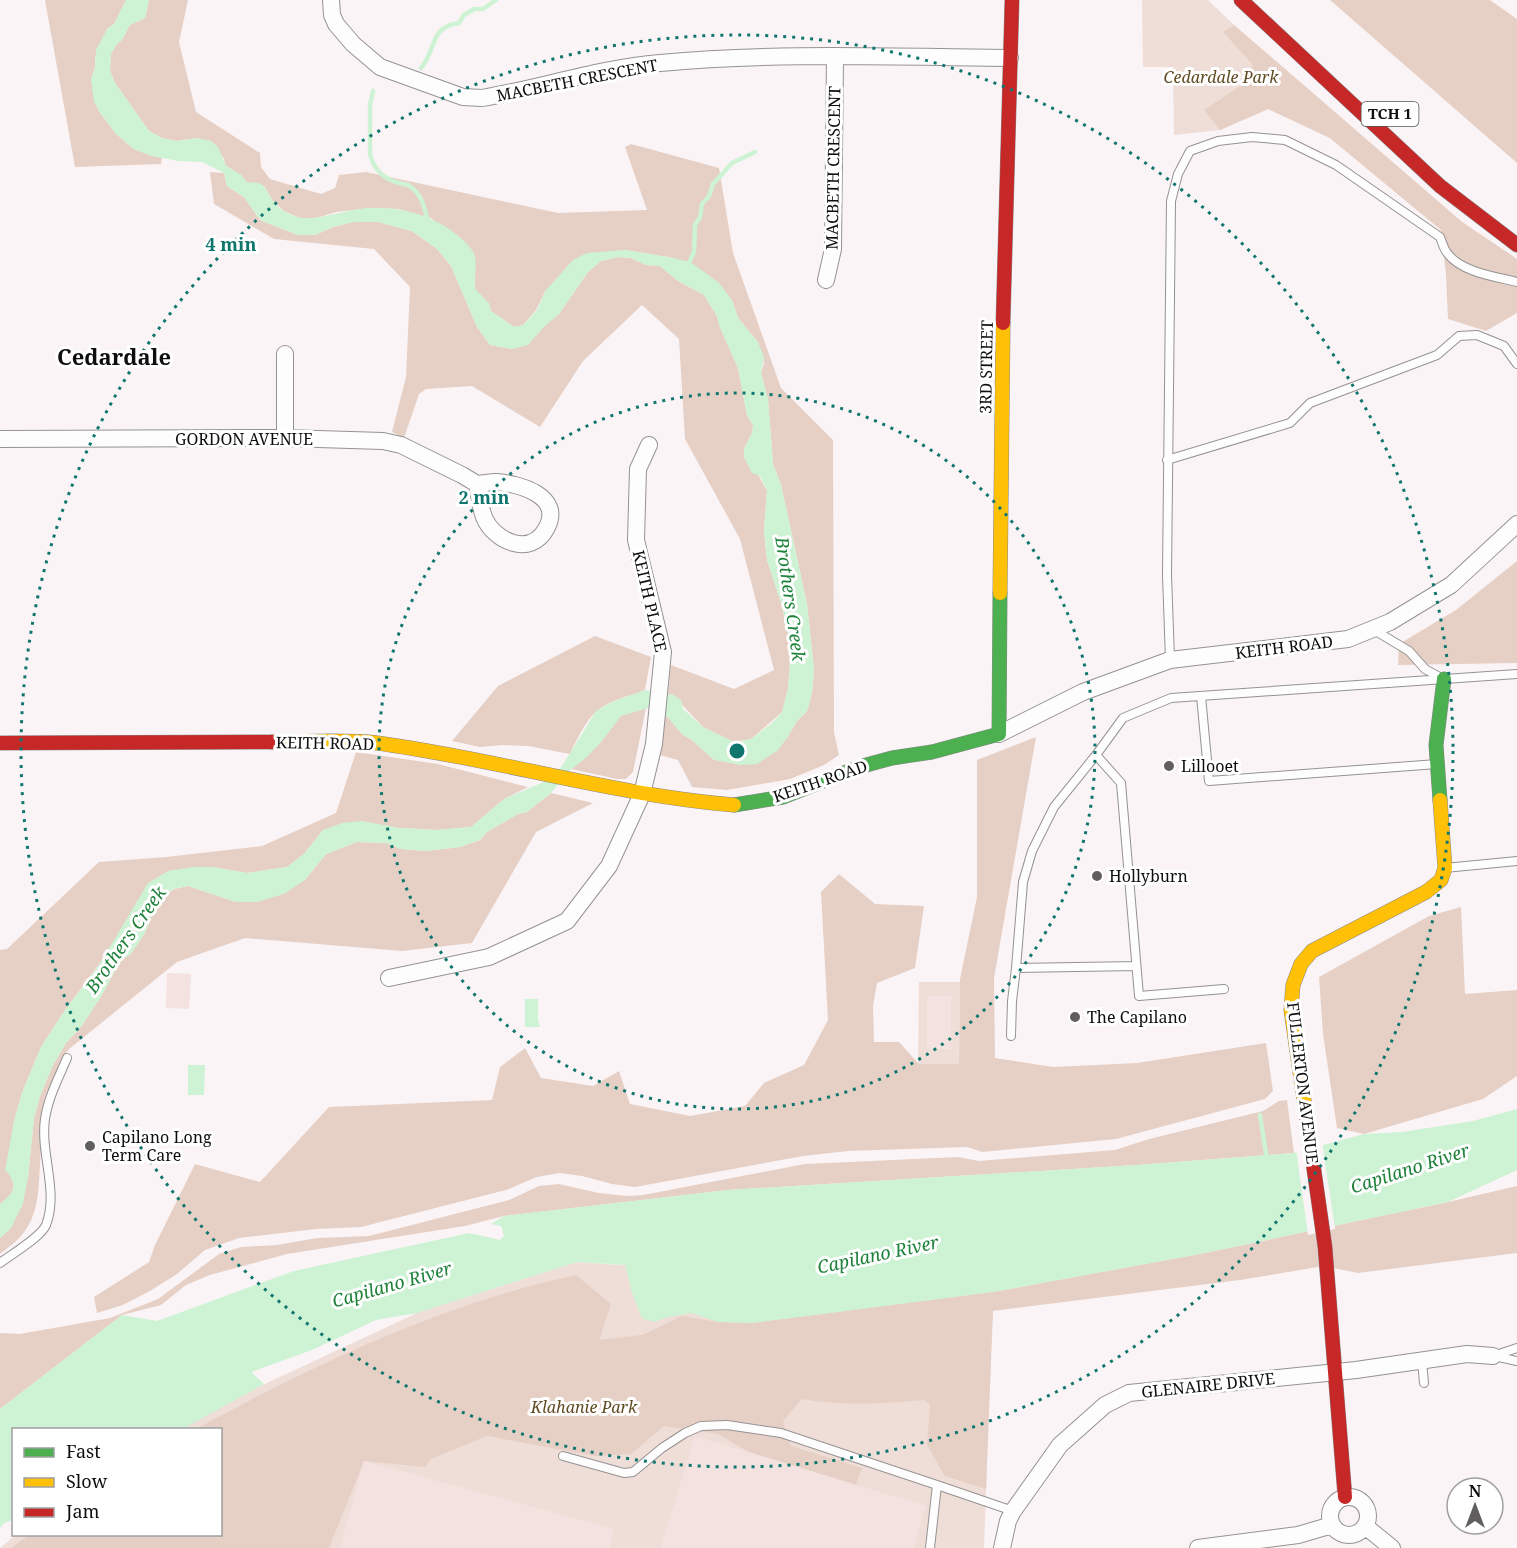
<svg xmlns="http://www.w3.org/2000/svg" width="1517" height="1548" font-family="'Noto Serif',serif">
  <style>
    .green { fill: #efddd7 }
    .forest { fill: #e6d0c5 }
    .pitch { fill: #f4e2e0 }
    .water { fill: #cdf2d4 }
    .pier { fill: #fbf4f6 }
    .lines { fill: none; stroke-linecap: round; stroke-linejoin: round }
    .stream { stroke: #cdf2d4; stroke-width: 4.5 }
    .lane-casing { stroke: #959292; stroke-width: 10 }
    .street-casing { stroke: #959292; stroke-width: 18 }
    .fast-casing { stroke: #8b8889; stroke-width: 15 }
    .slow-casing { stroke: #8b8889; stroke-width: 15 }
    .jam-casing { stroke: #8b8889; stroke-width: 15 }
    .lane { stroke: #fefdfe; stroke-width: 8 }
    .street { stroke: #fefdfe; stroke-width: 16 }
    .fast { stroke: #4caf50; stroke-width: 14 }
    .slow { stroke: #ffc107; stroke-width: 14 }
    .jam { stroke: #c62828; stroke-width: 14 }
    .ring { fill: none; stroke: #0f766e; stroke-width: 3; stroke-dasharray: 3 6 }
    .poi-dot { fill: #615e5f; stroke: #fff; stroke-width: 2 }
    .labels { text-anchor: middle; stroke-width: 6; stroke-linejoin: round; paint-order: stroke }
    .shield { fill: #fff; stroke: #565656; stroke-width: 1.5 }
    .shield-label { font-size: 15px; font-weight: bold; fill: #0e0e0e }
    .park-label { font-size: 16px; font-style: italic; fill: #614b23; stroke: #fff }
    .street-label { font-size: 16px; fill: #0e0e0e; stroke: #fff }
    .poi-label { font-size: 16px; fill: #0e0e0e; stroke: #fff; text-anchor: start }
    .water-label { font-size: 18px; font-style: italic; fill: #1f823b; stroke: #fff }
    .district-label { font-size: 22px; font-weight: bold; fill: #0e0e0e; stroke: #fff }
    .centre { fill: #0f766e; stroke: #fff; stroke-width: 3 }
    .ring-label { font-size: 18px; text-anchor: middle; font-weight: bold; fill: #0f766e; stroke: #fff; stroke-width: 6; stroke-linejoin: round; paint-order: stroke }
  </style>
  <rect width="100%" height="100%" fill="#fbf4f6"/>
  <path class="green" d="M1142,0h66l26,25 228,197 55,37 -76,-29 -111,-92 -61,-29 -49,21 -46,5 -1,-68h-30z
    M919,982h41l-1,82h-41z
    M577,1262l416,30 -9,256h-984l16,-13 204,-1v-104l-45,-1 49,-26 193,-90z"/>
  <path class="forest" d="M45,0h81l-12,24 -7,5 -12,29v9l-4,13 8,31 17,23 18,15 28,9 -1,6 -86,3z
    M149,0h39l-9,42 17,70 64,41 1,14 9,12 51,15 14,-6 4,-13 27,-3 192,41 89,-3 -22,-63 6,-3 88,24 14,85 48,135 52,52 1,292 5,23 -15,10 -34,14 -63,11 -35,-3 -14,-27 -18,-5 5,-41 18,21 9,5 22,20 73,-22 10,-17 10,-10 5,-18 2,-23 -7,-66 -26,-119 -8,-21 -5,-65 -7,-26 3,-10 -6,-21 -20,-24 -6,-18 -58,-42 -49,-8 -8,1 -71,39 -10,20 -13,15 -9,2 -23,-16 -16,-22v-33l-44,-38 -33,-9 -28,-1 -34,4 -22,7 -15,-1 -15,-7 -11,-10 -9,-15 -6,-3h-11l-6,-8 -15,-9 -3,-9 -26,-19 -20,3 -15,-3 -13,-7 -34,-48 -5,-12 1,-17 6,-11 5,-3 8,-15 15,-7z
    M1330,0h160l27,19v144z
    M1234,25l228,197 55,37v54l-31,18 -38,-12 -2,-45 -5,-44 -111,-92 -62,-29 -48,21 -16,-20 44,-29 5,-16 -30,-33z
    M210,172l14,1 3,13 17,11 16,23 38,15h17l18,-8 20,-5h25l34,9 25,18 14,17 26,61 13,18 23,4 46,-35 29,-42 13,-11 17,-4 13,1 15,7 14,1 18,15 26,14 13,21 2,9 19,43 9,47 6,10 -1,8 -8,16 23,42 -3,40 3,29 15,46 9,42 -3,41 -6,23 -31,27 -17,3 -31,-15 -30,-32 -5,-1 3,-29 63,24 40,-19 -34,-131 -55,-100 -6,-100 -37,-34 -59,56 -43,66 -68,-41 -46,3 -7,5 -15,44 -12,-6 14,-55 4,-90 -36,-38 -100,-10 -60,-35z
    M1517,561v102l-119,2 1,-21 57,-34z
    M595,636l56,21 -6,33c-15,6 -34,10 -47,20 -11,8 -22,31 -28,44l-42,-8 -26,-1 -22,2 -28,-6 46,-55z
    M646,708l-13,64 -7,7h-9l-46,-10 31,-28 19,-26z
    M1036,737l-42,241 1,80 58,9 84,-4 129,-20 7,48 -8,8 -149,40 -134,13 -15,-5 -119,4 -45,5 -168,31 -23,-3 -30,-8 -22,-3 -23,4 -31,13 -145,37 -45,2 -77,9 -34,12 -28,24 -27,17 -27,14 -26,8 -3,-16 55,-35 6,-17 40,-81 65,18 69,-75 163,-7 8,-33 25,-19 16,30 52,8 26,-15 11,33 60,12 55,-10 19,-23 40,-18 24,-45 -7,-128 18,-18 36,30 49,2 -9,62 -38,15 -4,23 1,36h25l20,22h40l1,-85 17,-82v-137z
    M356,752l82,12 90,23 -24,12 -33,28 -34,3 -37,-2 -77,2 -19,24 -17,13 -40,6 -35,-6 -44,4 -105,142 -22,34 -19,46 -8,28 -3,55 3,10 -2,9 -12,9v-254l7,-1 92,-87 67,-5 96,-11 74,-33z
    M551,793l42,10 -57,29 -64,111 -70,8 -157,-13 -68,24 -108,87 -6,9c-7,28 -15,57 -21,85 -5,31 2,67 -21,93 -6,7 -14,12 -21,18v-16l11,-10 17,-51 6,-59 6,-22 13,-31 13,-22 15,-16 21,-32 19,-36 9,-4 15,-22 12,-31 17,-13 14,-3 48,16 69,-22 21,-26 31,-12 29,1 15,6 25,2 34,-4 20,-7 7,-8 31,-18 9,-2z
    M1461,907l4,87 52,-4v86l-34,23 -119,35 -27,-6 -14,-94 -4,-57 110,-61z
    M1287,1100l7,53 -157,12 -409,25 -224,26 -39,10 -178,28 -77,21 -24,10 -25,20 -39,10 -122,94v-76l20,1 90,-16 48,-19 61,-45 22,-7 36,-2 40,-7 52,-2 140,-36 30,-14 20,-2 40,9 28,3 16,-1 162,-31 153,-7 21,4 136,-11 34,-11 114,-28 16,-10z
    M1517,1186v67l-159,20 -34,-7 -84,14 -247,31 -7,178 -41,-13 -18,-31 3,-40 -6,-5c-42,4 -81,6 -122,-1l-19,22 8,25 71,22 -6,17 -107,-33 -31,-18 -54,-8 -33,28 -36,2 -108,-20 -56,23 -6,8 -61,-6 -35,87h-318l18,-13 191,-1v-104l-24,-1c120,-65 246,-125 380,-154l35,29 -12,36 43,-5 40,-19 36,6 34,1 241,-31 212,-39 243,-51z"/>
  <path class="pitch" d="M167,973l24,1 -2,35 -23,-1z
    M927,996h24v53h-24z
    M695,1436l231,70 -13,42h-252z
    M364,1461l250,68 -5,19h-269z"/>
  <path class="water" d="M126,0h23l-4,18 -15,7 -8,15 -5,4 -6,10 -1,17 5,12 34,48 13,7 15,3 20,-3 14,3 7,6 8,19 15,9 6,7c5,1 10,0 14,2 5,3 7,10 11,15 6,10 18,17 30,19 18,2 46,-9 67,-10 33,-2 69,9 93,31 5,4 12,12 13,18 2,9 -1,23 0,32l14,14 2,8 23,16 9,-2 14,-15 9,-20 27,-30 14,-7 38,-3 49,8 18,5 27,20 13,17 6,18 20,24 6,15 -3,16 7,26 5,65 8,21 26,119 7,66 -2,23 -5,18 -10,10 -10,17 -9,12 -21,14 -17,1 -26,-5 -22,-20 -9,-5 -18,-21 -17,-6 -27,8 -19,25 -15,16 -18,14 -18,22 -24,19 -9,2 -31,18 -7,8 -20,7 -34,4 -25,-2 -15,-6 -29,-1 -31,12 -21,26 -21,14 -27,8h-21l-48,-16 -15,3 -16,13 -12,31 -15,22 -9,4 -19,36 -21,32 -15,16 -13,22 -13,31 -6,22 -6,59 -5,27 -12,24 -11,10v-34c14,-11 19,-19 5,-34l9,-49 8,-28 19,-46 22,-34 36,-48 49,-82 20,-12 25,-4h19l35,6 40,-6 17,-13 19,-24 19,-7 20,-2 38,7 37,2 34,-3 33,-28 42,-18 16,-15 34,-55 16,-9 33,-12 28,5 8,5 2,9 20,18 31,15 17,-3 21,-16 10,-11 6,-23 3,-41 -9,-42 -15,-46 -3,-29 3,-40 -7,-15 -8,-3 -8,-16v-8l8,-16 1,-8 -6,-10 -9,-47 -19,-43 -2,-9 -13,-21 -26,-14 -18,-15 -14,-1 -15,-7 -13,-1 -17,4 -13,11 -29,42 -15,13 -16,18 -15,4 -23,-4 -13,-18 -26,-61 -14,-17 -25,-18 -34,-9h-25l-20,5 -18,8h-17l-38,-15 -16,-23 -17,-11 -3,-13 -22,-11 -23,-1 -28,-5 -17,-7 -18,-15 -17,-23 -5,-9 -3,-22 4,-13 1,-17 11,-21 7,-5z
    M525,999h13v21l2,7h-15z
    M188,1065h17l-1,30h-16z
    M1517,1109v61l-69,32 -243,51 -212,39 -241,31 -34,-1 -26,-9 -24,4 -14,5 -12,-4 -9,-22 -8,-31 -48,-3 -160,51 -41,7 -64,30 -61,22 13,12 -81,45 -169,1 -1,90 -9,3 -4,5v-119l122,-94 35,6 137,-50 175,-38 31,7 4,-4 -3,-10 -10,-2 13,-8 224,-26 409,-25 157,-12 70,-19 38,-2 71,-11z"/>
  <path class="pier" d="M1322,1142l13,87 -27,6 -12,-86z"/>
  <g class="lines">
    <path class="stream" d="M421,68c16,-19 8,-41 38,-45l5,-8 10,-6h9l13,-9
      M373,91l-3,14v49c4,16 13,25 29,29 3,1 6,1 9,2 14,8 17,23 20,38
      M687,267l7,-15 1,-27 5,-8 2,-13 7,-8 4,-12 19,-21 23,-11
      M1260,1115l7,45"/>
    <g class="lane-casing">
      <path id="lane" d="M1167,460l123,-37 20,-20 127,-48 22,-19 18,-1 27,11 13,18
        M1374,630l35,21 16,18 18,10
        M1170,660l-3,-85 4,-374 7,-27 12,-23 28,-10 34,-4 33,3 51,25 104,72c2,5 4,13 8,17 13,18 49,23 69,28
        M1201,696l8,85 228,-17
        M1096,755l25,28 18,213 85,-7
        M1445,868l72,-7
        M1136,966l-120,2 7,-86 9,-31 22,-44 42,-52 27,-37 48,-20 346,-24
        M1011,1036l1,-35 4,-33
        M0,1263c12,-9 41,-26 46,-38 13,-34 -6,-71 -1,-106 3,-21 14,-42 22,-61
        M1493,1356l24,-8
        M1494,1356l23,5
        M1422,1361l2,22
        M563,1456l61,17 9,-1 29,-24 23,-15 16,-7 26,-1 54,8 156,52 -7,63
        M937,1485l76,26"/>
    </g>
    <g class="street-casing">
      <path id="street" d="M331,0l1,15 4,9 17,20 27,23 83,30 19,1c59,-10 118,-30 178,-35 116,-11 234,-6 350,-5
        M826,280l7,-31 2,-193
        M285,354v84
        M0,439l285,-1 98,3 18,4 61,30 15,9
        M495,482c23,1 70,14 51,47 -15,28 -52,13 -62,-12 -4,-10 -5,-22 -7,-33z
        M999,734l84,-42 87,-32 178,-21 42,-17 61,-37 66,-61
        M389,978l100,-21 78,-36 42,-55 33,-72 12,-50 9,-92 -27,-112 2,-71 11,-24
        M1330 1516a19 19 0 1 1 38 0a19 19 0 1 1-38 0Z
        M1365,1526l27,22
        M1002,1548l6,-27 5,-10 47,-66 45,-40 24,-12 227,-23 111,-16 26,2
        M1198,1548l100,-13 34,-10"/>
    </g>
    <g class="fast-casing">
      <path id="fast" d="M1440,800l-4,-55 8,-66
        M734,805l49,-8 76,-30 33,-9 40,-6 67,-18 1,-141"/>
    </g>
    <g class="slow-casing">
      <path id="slow" d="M1000,593l3,-270
        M272,742c34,0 72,-3 105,1 120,16 236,52 357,62
        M1305,1107l-14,-97 2,-25 8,-21 11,-13 114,-59 15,-12 4,-12 -5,-68"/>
    </g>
    <g class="jam-casing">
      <path id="jam" d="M1241,0l199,186 77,59
        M1003,323l9,-323
        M0,743l272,-1
        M1305,1107l20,140 20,250"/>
    </g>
    <use href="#lane" class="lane"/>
    <use href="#street" class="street"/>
    <use href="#fast" class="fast"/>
    <use href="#slow" class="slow"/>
    <use href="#jam" class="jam"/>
  </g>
  <g class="ring">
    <circle cx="737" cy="751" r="358"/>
    <circle cx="737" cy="751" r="716"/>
  </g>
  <g class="poi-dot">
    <circle cx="1169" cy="766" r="6"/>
    <circle cx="1097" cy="876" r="6"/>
    <circle cx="1075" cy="1017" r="6"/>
    <circle cx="90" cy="1146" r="6"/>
  </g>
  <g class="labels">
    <rect class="shield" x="1361.5" y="102" width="57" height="24" rx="4.5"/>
    <g class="shield-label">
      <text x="1390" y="119">TCH 1</text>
    </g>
    <g class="park-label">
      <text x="1221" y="83">Cedardale Park</text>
      <text x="584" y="1413">Klahanie Park</text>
    </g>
    <g class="street-label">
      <text transform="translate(577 80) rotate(-11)" y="6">MACBETH CRESCENT</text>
      <text transform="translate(833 168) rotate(-89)" y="6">MACBETH CRESCENT</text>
      <text transform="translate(986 367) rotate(-89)" y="6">3RD STREET</text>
      <text x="244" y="445">GORDON AVENUE</text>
      <text transform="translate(650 601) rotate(77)" y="6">KEITH PLACE</text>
      <text transform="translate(1284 647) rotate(-7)" y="6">KEITH ROAD</text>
      <text transform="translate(325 743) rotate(1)" y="6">KEITH ROAD</text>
      <text transform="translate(820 781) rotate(-19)" y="6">KEITH ROAD</text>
      <text transform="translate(1303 1083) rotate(83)" y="6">FULLERTON AVENUE</text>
      <text transform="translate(1208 1385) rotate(-6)" y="6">GLENAIRE DRIVE</text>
    </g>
    <g class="poi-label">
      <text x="1181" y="772">Lillooet</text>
      <text x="1109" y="882">Hollyburn</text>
      <text x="1087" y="1023">The Capilano</text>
      <text x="102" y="1143">Capilano Long<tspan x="102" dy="18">Term Care</tspan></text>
    </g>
    <g class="water-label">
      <text transform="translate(790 599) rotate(82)" y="6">Brothers Creek</text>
      <text transform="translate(126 940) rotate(-55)" y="6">Brothers Creek</text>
      <text transform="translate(1410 1169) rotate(-18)" y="6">Capilano River</text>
      <text transform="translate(878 1255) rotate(-12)" y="6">Capilano River</text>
      <text transform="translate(392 1285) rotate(-16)" y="6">Capilano River</text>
    </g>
    <g class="district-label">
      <text x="114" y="365">Cedardale</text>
    </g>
  </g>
  <circle cx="737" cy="751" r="9" class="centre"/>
  <g class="ring-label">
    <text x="231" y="251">4 min</text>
    <text x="484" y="504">2 min</text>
  </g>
  <rect x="12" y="1428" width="210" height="108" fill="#ffffff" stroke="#9f9f9f" stroke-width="1.5"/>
  <rect x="24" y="1448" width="30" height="9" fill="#4caf50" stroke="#9f9f9f" stroke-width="1.5"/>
  <text x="66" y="1458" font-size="18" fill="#0e0e0e">Fast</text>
  <rect x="24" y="1478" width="30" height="9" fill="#ffc107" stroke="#9f9f9f" stroke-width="1.5"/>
  <text x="66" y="1488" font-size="18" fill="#0e0e0e">Slow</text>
  <rect x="24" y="1508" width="30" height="9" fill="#c62828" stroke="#9f9f9f" stroke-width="1.5"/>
  <text x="66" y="1518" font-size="18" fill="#0e0e0e">Jam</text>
  <g transform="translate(1475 1506)"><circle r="28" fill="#ffffff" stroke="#9f9f9f" stroke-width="1.5"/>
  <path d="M0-4.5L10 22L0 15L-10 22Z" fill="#615e5f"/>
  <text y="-9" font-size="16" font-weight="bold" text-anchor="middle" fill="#0e0e0e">N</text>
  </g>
</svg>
